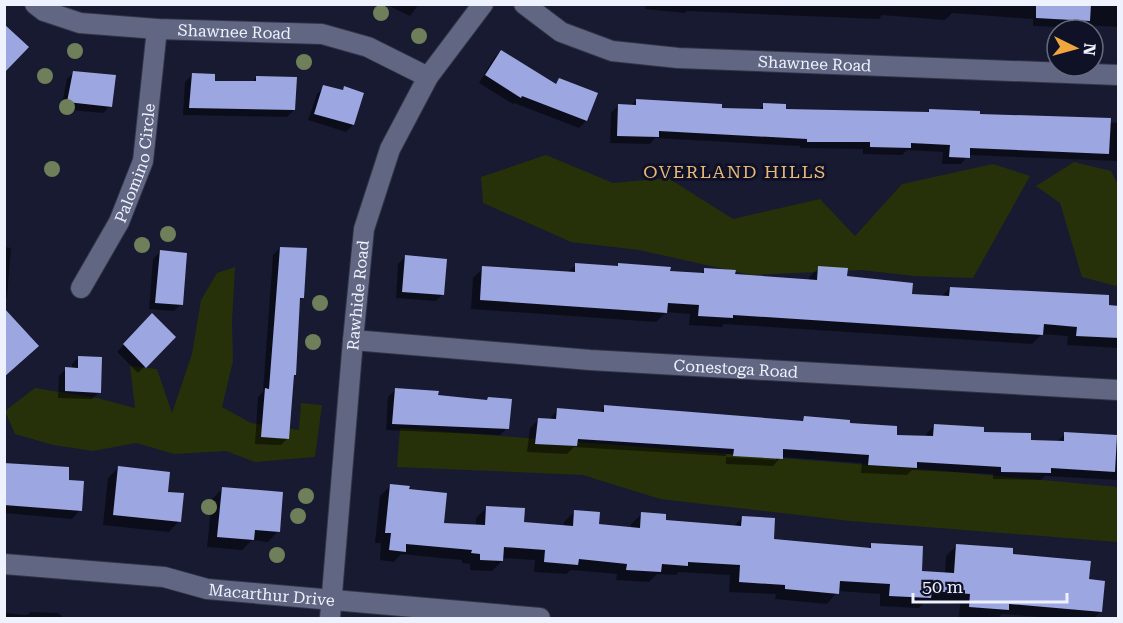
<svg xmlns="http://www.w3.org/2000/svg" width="1123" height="623" font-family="'Roboto Serif',serif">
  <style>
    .green { fill: #263109 }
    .shadow { fill: #0007 }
    .building { fill: #9ca6e0 }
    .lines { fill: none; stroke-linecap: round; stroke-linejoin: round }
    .minor-casing { stroke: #333446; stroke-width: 22 }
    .minor { stroke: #616682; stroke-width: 20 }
    .tree { fill: #6e7f5a }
    .labels { text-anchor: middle; stroke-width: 6; stroke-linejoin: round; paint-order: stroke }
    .street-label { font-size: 16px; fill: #eef1fe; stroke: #0f1127 }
    .neighbourhood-label { font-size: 18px; letter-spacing: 1.5px; fill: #eab878; stroke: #0f1127 }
  </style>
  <rect width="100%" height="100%" fill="#171a31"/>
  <path class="green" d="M546,155l67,28 55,-5 65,41 87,-20 35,37 47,-52 91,-20 37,12 -57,102 -58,-2 -54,-6 -110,5 -112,-25 -68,-8 -88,-39 -2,-26z
    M1074,162l37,9 7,14v99l-2,2 -34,-9 -22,-74 -24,-17z
    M235,267l-3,56 1,38 -11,46 29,16 48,7 2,-27 21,2 -7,52 -60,5 -29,-11 -52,3 -38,-11 -43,8 -40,-6 -38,-11 -10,-23 30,-23 62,10 38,10 -5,-42 27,3 15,44 20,-59 9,-54 16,-27z
    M400,428l534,42 184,17v55l-268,-21 -190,-22 -77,-24 -186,-8z"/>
  <path class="shadow" d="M385,4h34l-9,12z
    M646,4h472v23l-34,-2 -3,3 -48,-2v-7l-81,-6 -7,7 -63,-5 -3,4 -192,-8 -2,2 -40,-4z
    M501,51l53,34 5,-5 37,14 -10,27 -7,7 -65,-25 -1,1 -34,-21 15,-25z
    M74,72l36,34 -7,7 -42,-4 6,-30z
    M192,75l22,7 37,1 5,-6 38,33 -7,7 -104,-2 2,-33z
    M324,87l17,4 3,-3 9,37 -7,7 -38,-12 9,-26z
    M636,100l85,9 36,2 7,-6 21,5 142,3 2,-2 189,12v38l-150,-6 -7,9h-19l1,-12 -36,-2 -5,5 -39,-1v-5l-63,-1v-2l-145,-8 -5,6 -40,-1 1,-30 7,-7h13z
    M4,247l7,1 -4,49 -3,2z
    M280,248l23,50 -5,4 -10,136 -7,7 -26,-1 3,-47 5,-5 10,-137z
    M160,252l21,52 -7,7 -25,-2 4,-50z
    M405,257l38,37 -7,7 -40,-3 2,-34z
    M576,265l40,3 2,-3 51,7 31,2 5,-4 29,6 75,5v-4l10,-9 26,9 65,18 31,2 9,-9 168,19v41l-51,-3 1,-9 -26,-2 -10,10 -308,-20 -2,3 -33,-2 1,-11 -24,-2 -10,10 -185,-13 2,-31 10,-10 84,5z
    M152,315l22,22 -36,36 -21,-21z
    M79,357l20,35 -7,7 -34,-1 1,-22 7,-7h6v-5z
    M395,390l42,7 70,31 -7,7 -114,-5 2,-33z
    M605,407l195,15 4,-4 45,7 46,11 31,2 1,-5 8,-8 95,17h26l9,-8 53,9v37l-73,-4 -4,4 -48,-1v-5l-81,-4 -5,5 -46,-2 1,-10 -81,-6 -8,9 -47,-2v-7l50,3v-3l-50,-3v2l-152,-9 -7,7 -40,-2 3,-24 8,-8h11l9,-11 41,4z
    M4,463l64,6 -1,12 13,29 -8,9 -68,-6z
    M118,468l48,25 13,28 -10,11 -66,-7 5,-47z
    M390,486l18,4 34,35 34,1v-8l11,-11 35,16 42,4v-5l11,-11 22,15 34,3v-5l11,-10 22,8 69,5 9,-9 30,23 95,8 5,-5 48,29 25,1 1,-18 11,-11 54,11 77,25 13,30 -7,7h-42l-50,-4 -4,4h-13l-26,-1 1,-13 -34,-3 -7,7 -39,-2v-12l-42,-3 -11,13 -52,-5 1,-5 -47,-2 1,-17 -51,-3 -3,3 -19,-1 -8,8 -33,-2 1,-6 -46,-4 -5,4 -32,-2 1,-12 -33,-2v3l-10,10 -22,-1v-6l-8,-1v-3l-61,-6 -7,8 -14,-2 1,-17h-6l5,-47z
    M222,489l56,42 -10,11 -16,-2 -10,10 -35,-3 5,-48z
    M31,612l27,1 6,5h-60v-5l23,2z"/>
  <path class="building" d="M1036,4h55l-1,17 -54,-3z
    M4,24l25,23 -25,26z
    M501,50l55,34 3,-6 39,15 -11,28 -65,-25 -1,2 -36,-23z
    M73,71l43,4 -4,32 -45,-5z
    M192,73l23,1v7h41v-5l41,1 -2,33 -106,-2z
    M323,85l20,5 1,-4 20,7 -10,32 -40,-11z
    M636,99l86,5v4l41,1v-6l23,1v5l143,3v-3l51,2v3l131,4 -2,36 -139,-6v10l-21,-1 1,-12 -39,-2v5l-41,-1v-5h-63v-3l-148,-8v6l-42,-1 1,-32 18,1z
    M280,247l27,1 -3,50h-4l-4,77h-2l-5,64 -28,-2 4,-49 4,1z
    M160,250l27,3 -4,52 -28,-2z
    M405,255l42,4 -3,36 -42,-3z
    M575,263l43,3v-3l53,4 -1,4 34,2v-5l32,2 -1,4 82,6 1,-14 30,2 -1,8 66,7 -1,11 37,2 1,-9 159,8v10l10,1v32l-43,-2 1,-9 -33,-3 -1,11 -310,-20v3l-35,-2 1,-11 -31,-2 -1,10 -187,-13 2,-34 93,6z
    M4,308l35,38 -35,31z
    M152,313l24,24 -30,31 -23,-24z
    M78,356l24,1 -1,36 -36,-2v-24l13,1z
    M395,388l44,3 -1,4 49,5 1,-3 24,2 -3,30 -117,-5z
    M604,405l199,16 1,-5 46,4v3l47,3v9l36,1 1,-12 50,3v5l47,1v7l33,1v-9l53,3 -2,37 -64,-4v5l-50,-1v-5l-84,-5v6l-49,-3 1,-10 -86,-6v10l-50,-3 1,-7 -156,-10 -1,7 -42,-2 3,-26 18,1 1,-11 47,4z
    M4,463l65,4v13l15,1 -2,30 -78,-6z
    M118,466l52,6 -2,20 16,1 -3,29 -68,-7z
    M390,484l20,2 -1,3 38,4 -3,30 41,2 1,-19 39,2 -1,14 49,4 1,-16 26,2 -1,12 41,4 1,-16 25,2v6l75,6 1,-10 33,2 -1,21 97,9v-5l52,3 -1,25 32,2 2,-29 57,4v6l78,7 -2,18 16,2 -3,31 -93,-8v6l-40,-3 1,-13 -38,-3 -1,7 -42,-2 1,-12 -50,-3 -1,13 -54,-5v-4l-46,-3 1,-17 -52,-3v4l-26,-2 -1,8 -35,-2 1,-6 -48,-5 -1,6 -34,-3 1,-12 -41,-3 -1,14 -23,-1v-6l-9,-1 1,-3 -66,-6v8l-17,-2 2,-17h-6z
    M222,487l61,5 -3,40 -25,-2 -1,10 -37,-3z"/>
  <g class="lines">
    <g class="minor-casing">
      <g id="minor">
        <path id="s1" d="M35,4l9,7 36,12 77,6 165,5 46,13 60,30"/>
        <path id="s2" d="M524,4l37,28 51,19 66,7 440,17"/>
        <path id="s3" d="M81,288l38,-66 24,-61 14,-132"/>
        <path id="s4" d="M353,340l237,20 528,30"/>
        <path id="s5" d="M4,564l160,13 43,12 333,29"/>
        <path id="s6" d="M330,618l23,-278 11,-111 26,-80 38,-72 55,-73"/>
      </g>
    </g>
    <use href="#minor" class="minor"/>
  </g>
  <g class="tree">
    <circle cx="381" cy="13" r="8"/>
    <circle cx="419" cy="36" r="8"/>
    <circle cx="75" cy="51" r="8"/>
    <circle cx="304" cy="62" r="8"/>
    <circle cx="45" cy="76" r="8"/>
    <circle cx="67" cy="107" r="8"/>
    <circle cx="52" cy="169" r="8"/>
    <circle cx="168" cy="234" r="8"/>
    <circle cx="142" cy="245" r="8"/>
    <circle cx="320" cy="303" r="8"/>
    <circle cx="313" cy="342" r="8"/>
    <circle cx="306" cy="496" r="8"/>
    <circle cx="209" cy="507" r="8"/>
    <circle cx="298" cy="516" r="8"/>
    <circle cx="277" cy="555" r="8"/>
  </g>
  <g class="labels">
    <g class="street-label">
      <text dy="6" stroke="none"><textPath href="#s1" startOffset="204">Shawnee Road</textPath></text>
      <text dy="6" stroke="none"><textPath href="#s2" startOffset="304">Shawnee Road</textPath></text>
      <text dy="6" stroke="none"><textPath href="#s3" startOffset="138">Palomino Circle</textPath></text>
      <text dy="6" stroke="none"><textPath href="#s6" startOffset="324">Rawhide Road</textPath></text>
      <text dy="6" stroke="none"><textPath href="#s4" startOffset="384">Conestoga Road</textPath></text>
      <text dy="6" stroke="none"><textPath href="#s5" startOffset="270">Macarthur Drive</textPath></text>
    </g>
    <g class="neighbourhood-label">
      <text x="735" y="178">OVERLAND HILLS</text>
    </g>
  </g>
  <rect width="1123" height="623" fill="none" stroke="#eef1fe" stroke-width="12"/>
  <g transform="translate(1075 48) rotate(95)"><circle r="28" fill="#0f1127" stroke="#686b7d" stroke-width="1.5"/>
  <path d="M0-4.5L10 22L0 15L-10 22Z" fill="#efa73d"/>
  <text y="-9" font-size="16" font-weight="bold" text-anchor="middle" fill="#eef1fe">N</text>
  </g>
  <path d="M913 593v9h154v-9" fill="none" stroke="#eef1fe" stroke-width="3"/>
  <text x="922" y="593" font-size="18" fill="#eef1fe" stroke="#0f1127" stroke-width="4.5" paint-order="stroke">50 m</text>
</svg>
